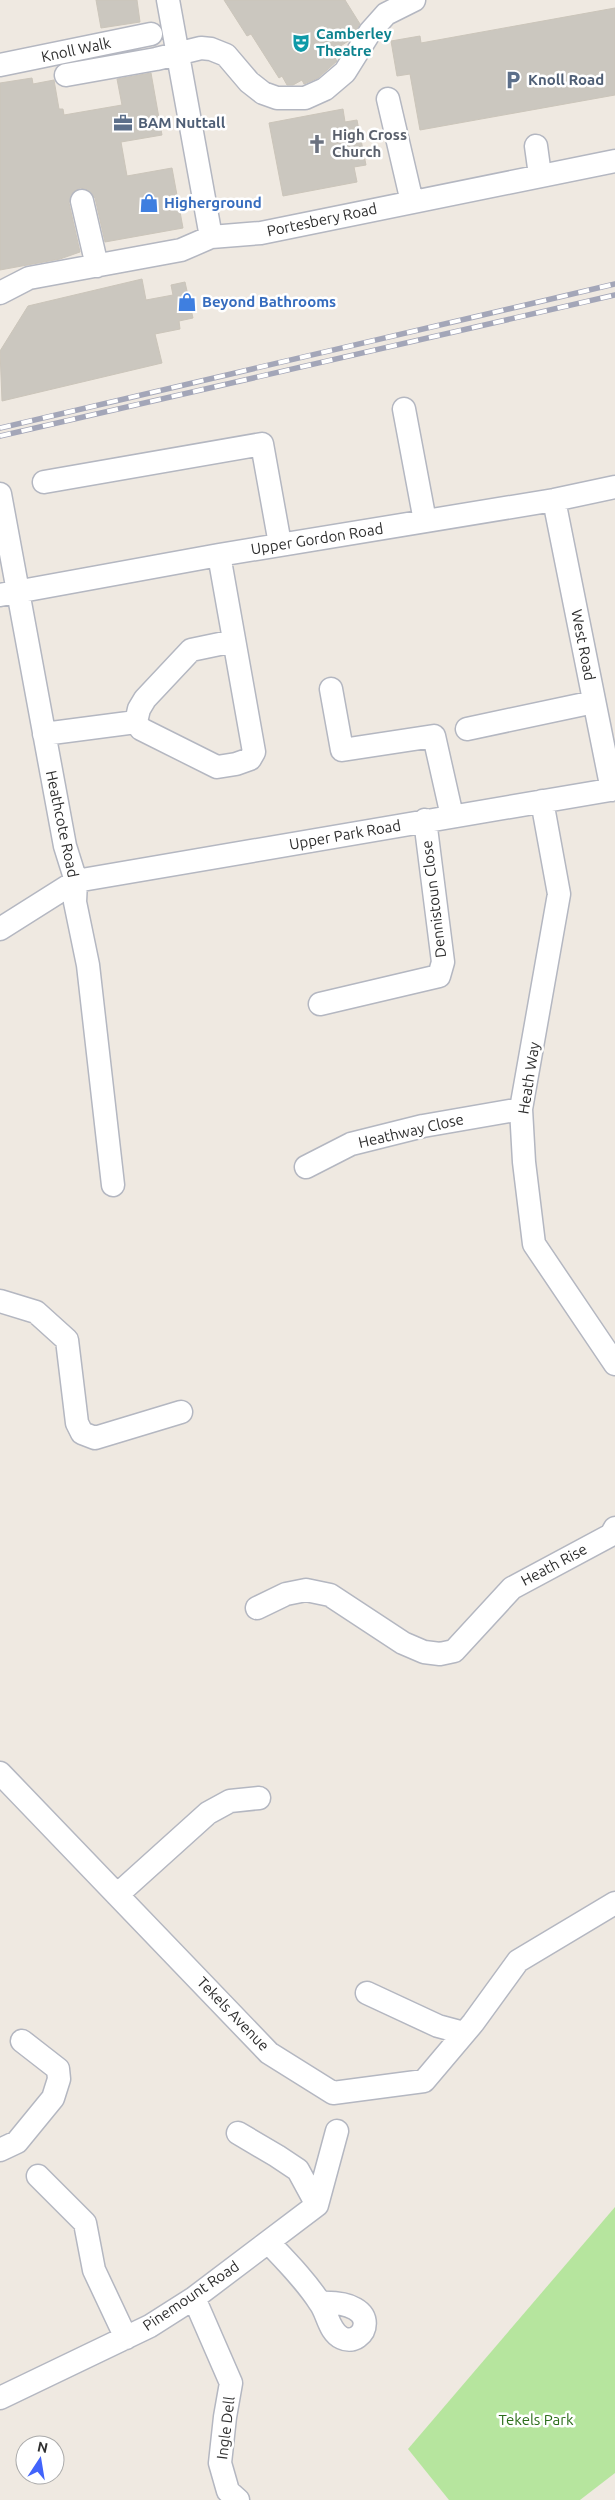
<svg xmlns="http://www.w3.org/2000/svg" width="615" height="2500" font-family="Ubuntu,sans-serif">
  <style>
    .green { fill: #b6e59e }
    .building { fill: #cbc7bf; stroke: #cbc5ba }
    .lines { fill: none; stroke-linecap: round; stroke-linejoin: round }
    .minor-casing { stroke: #b4b7c1; stroke-width: 25 }
    .minor { stroke: #fff; stroke-width: 22 }
    .rail-casing { stroke: #a3a6b8; stroke-width: 5.5 }
    .rail { stroke: #fff; stroke-width: 4; stroke-dasharray: 11; stroke-linecap: butt }
    .labels { text-anchor: middle; stroke-width: 5; stroke-linejoin: round; paint-order: stroke }
    .culture-label { font-size: 15px; font-weight: bold; fill: #0d838f; stroke: #fff; text-anchor: start }
    .street-label { font-size: 15px; fill: #2e2e2e; stroke: #fff }
    .service-label { font-size: 15px; font-weight: bold; fill: #4e5e75; stroke: #fff; text-anchor: start }
    .worship-label { font-size: 15px; font-weight: bold; fill: #5b616d; stroke: #fff; text-anchor: start }
    .shop-label { font-size: 15px; font-weight: bold; fill: #366cbe; stroke: #fff; text-anchor: start }
    .park-label { font-size: 15px; fill: #2c6e1b; stroke: #fff }
  </style>
  <rect width="100%" height="100%" fill="#efe9e1"/>
  <path class="green" d="M615,2207v266l-35,27h-131l-41,-51z"/>
  <path class="building" d="M96,0h41l3,22 -39,6z
    M224,0h121l15,24 -10,16 -19,12 6,9 -19,17 -14,6 -2,-4 -9,5h-6l-5,-9 -3,2 -28,-44 -4,2z
    M615,8v87l-195,35 -10,-56 -13,2 -6,-35 29,-5 1,7z
    M151,73l11,62 -41,7 6,34 45,-8 11,60 -78,14 -10,-44 -9,-9 -6,-1 -7,4 -4,11 11,49 -20,7 -60,11v-187l32,-5 1,6 21,-4 5,29h4l1,6 58,-10 -5,-26z
    M343,109l2,13 12,-2 9,45 -12,2 3,15 -74,14 -14,-73z
    M142,279l4,21 27,-5 -2,-10 14,-3 8,36 -14,3 1,8 -25,5 7,29 -160,38 -2,-50 28,-45z"/>
  <g class="lines">
    <g class="minor-casing">
      <path id="minor" d="M168,0l43,237
        M0,65l151,-31
        M66,75l90,-16 45,-11 10,1 15,6 23,27 14,11 14,5h28l20,-9 20,-17 25,-40 16,-18 28,-14
        M388,99l24,103
        M536,146l4,29
        M82,201l15,65
        M0,293l29,-15 152,-28 30,-13 50,-4 354,-72
        M404,409l21,112
        M44,482l218,-38 18,100
        M0,494l65,352 11,35 -1,21 13,63 25,220
        M554,500l58,290
        M219,555l35,197 -4,7 -14,5 -19,3 -76,-38 -5,-7 3,-13 6,-10 46,-49 43,-9
        M0,595l219,-40 335,-55 61,-13
        M331,689l11,61 92,-14 18,80
        M467,729l127,-27
        M44,734l92,-12
        M542,801l17,93 -38,215 3,53 10,82 81,120
        M0,929l76,-48 539,-92
        M320,1004l119,-28 4,-14 -18,-142
        M306,1167l45,-23 72,-18 98,-17
        M0,1301l36,11 31,28 10,83 5,10 13,5 86,-26
        M257,1608l29,-14 20,-4 24,5 73,48 21,9 16,2 14,-3 58,-63 99,-53 4,-7
        M0,1773l269,280 64,40 91,-12 49,-58 45,-62 97,-58
        M117,1895l91,-82 22,-12 29,-3
        M367,1993l71,33 26,7
        M238,2133l39,23 21,14 19,35
        M0,2150l17,-8 36,-44 6,-19 -1,-10 -36,-28
        M38,2176l47,47 9,47 32,68
        M317,2205l20,-74
        M268,2242c18,19 38,39 52,61 8,11 9,29 22,35 23,11 45,-38 -22,-35
        M194,2298l37,85 -6,34 -5,46 8,28 10,9
        M0,2398l150,-72 44,-28 123,-93"/>
    </g>
    <use href="#minor" class="minor"/>
    <g class="rail-casing">
      <path id="rail" d="M0,428l615,-144
        M0,436l615,-141"/>
    </g>
    <use href="#rail" class="rail"/>
  </g>
  <defs>
    <g id="theatre-bare" transform="scale(1.5)"><path d="M-5-5.5Q0-4 5-5.5V0Q5 5 0 6Q-5 5-5 0ZM-3.3-2.5H-1v1.5H-3.3ZM1-2.5H3.3v1.5H1ZM-2.8 1Q0 5.5 2.8 1Z" fill="#0f9aa8" stroke="#fff" stroke-width="2.5" paint-order="stroke"/></g>
    <g id="parking-bare" transform="scale(1.5)"><path d="M-3.5-5.5H1a3.5 3.5 0 0 1 0 7H-1V5.5H-3.5ZM-1-3.4V-.6H.8a1.4 1.4 0 0 0 0-2.8Z" fill="#5c6f8a" stroke="#fff" stroke-width="2.5" paint-order="stroke"/></g>
    <g id="office-bare" transform="scale(1.5)"><path d="M-6-3h4V-5.5h4V-3h4V5H-6ZM-1-4.5V-3h2v-1.5ZM-6 0V1H6V0Z" fill="#5c6f8a" stroke="#fff" stroke-width="2.5" paint-order="stroke"/></g>
    <g id="church-bare" transform="scale(1.5)"><path d="M-1.2-6h2.4v3.5h3.3v2.4h-3.3V6h-2.4V-.1h-3.3v-2.4h3.3Z" fill="#6b7280" stroke="#fff" stroke-width="2.5" paint-order="stroke"/></g>
    <g id="shop-bare" transform="scale(1.5)"><path d="M-5-2.5h2.3a2.7 3.5 0 0 1 5.4 0H5L5.5 6h-11ZM-1.5-2.5h3a1.5 2.3 0 0 0-3 0Z" fill="#3f7fe0" stroke="#fff" stroke-width="2.5" paint-order="stroke"/></g>
  </defs>
  <g fill-rule="evenodd">
    <use href="#theatre-bare" x="301" y="43"/>
    <use href="#parking-bare" x="513" y="80"/>
    <use href="#office-bare" x="123" y="123"/>
    <use href="#church-bare" x="317" y="144"/>
    <use href="#shop-bare" x="149" y="203"/>
    <use href="#shop-bare" x="187" y="302"/>
  </g>
  <g class="labels">
    <g class="culture-label">
      <text x="316" y="39">Camberley<tspan x="316" dy="17">Theatre</tspan></text>
    </g>
    <g class="street-label">
      <text transform="translate(76 50) rotate(-12)" y="5">Knoll Walk</text>
      <text transform="translate(322 220) rotate(-12)" y="5">Portesbery Road</text>
      <text transform="translate(317 539) rotate(-9)" y="5">Upper Gordon Road</text>
      <text transform="translate(583 645) rotate(79)" y="5">West Road</text>
      <text transform="translate(62 824) rotate(78)" y="5">Heathcote Road</text>
      <text transform="translate(345 835) rotate(-10)" y="5">Upper Park Road</text>
      <text transform="translate(434 899) rotate(-97)" y="5">Dennistoun Close</text>
      <text transform="translate(529 1078) rotate(-81)" y="5">Heath Way</text>
      <text transform="translate(411 1131) rotate(-13)" y="5">Heathway Close</text>
      <text transform="translate(554 1565) rotate(-28)" y="5">Heath Rise</text>
      <text transform="translate(233 2014) rotate(46)" y="5">Tekels Avenue</text>
      <text transform="translate(191 2296) rotate(-34)" y="5">Pinemount Road</text>
      <text transform="translate(226 2428) rotate(-83)" y="5">Ingle Dell</text>
    </g>
    <g class="service-label">
      <text x="528" y="85">Knoll Road</text>
      <text x="138" y="128">BAM Nuttall</text>
    </g>
    <g class="worship-label">
      <text x="332" y="140">High Cross<tspan x="332" dy="17">Church</tspan></text>
    </g>
    <g class="shop-label">
      <text x="164" y="208">Higherground</text>
      <text x="202" y="307">Beyond Bathrooms</text>
    </g>
    <g class="park-label">
      <text x="536" y="2425">Tekels Park</text>
    </g>
  </g>
  <g transform="translate(40 2460) rotate(12)"><circle r="24" fill="#ffffff" stroke="#ababab"/>
  <path d="M0-4L9 19L0 12L-9 19Z" fill="#4264fb"/>
  <text y="-8" font-size="14" font-weight="bold" text-anchor="middle" fill="#2e2e2e">N</text>
  </g>
</svg>
